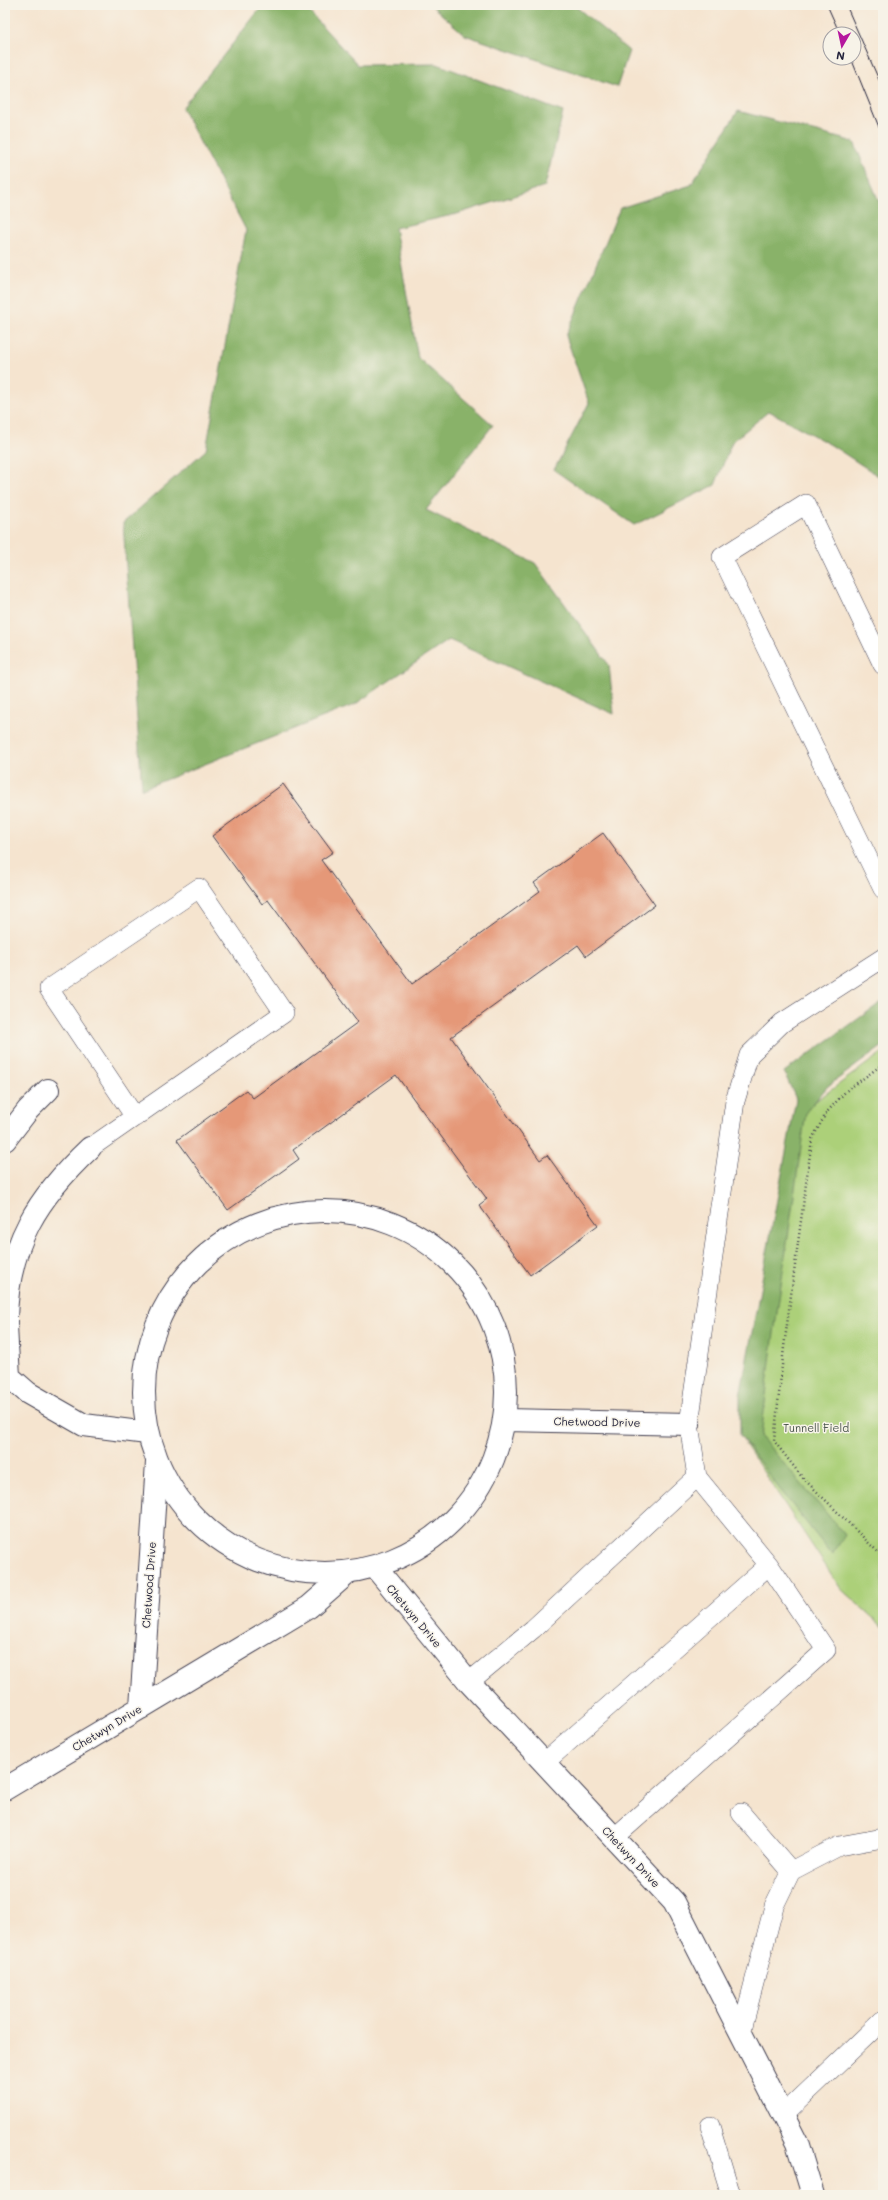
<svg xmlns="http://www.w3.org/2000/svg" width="888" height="2200" font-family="Mali,sans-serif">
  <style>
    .green { fill: #acd079; stroke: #67795a }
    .forest { fill: #89b269; stroke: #566a52 }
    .building { fill: #e59878 }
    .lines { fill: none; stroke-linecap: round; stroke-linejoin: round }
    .lane-casing { stroke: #423f51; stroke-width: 20 }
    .street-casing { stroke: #423f51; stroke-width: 24 }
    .path { stroke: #423f51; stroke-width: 2.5; stroke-dasharray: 1 3; stroke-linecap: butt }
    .lane { stroke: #fff; stroke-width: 19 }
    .street { stroke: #fff; stroke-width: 22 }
    .tram { stroke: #22223b; stroke-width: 1 }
    .labels { text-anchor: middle; stroke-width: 3; stroke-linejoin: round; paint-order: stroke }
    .street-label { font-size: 11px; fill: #22223b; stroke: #f7f3e8 }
    .park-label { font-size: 11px; fill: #4b564e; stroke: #f7f3e8 }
  </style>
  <rect width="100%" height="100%" fill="#f7f3e8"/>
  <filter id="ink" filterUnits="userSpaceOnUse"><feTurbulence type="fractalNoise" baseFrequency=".025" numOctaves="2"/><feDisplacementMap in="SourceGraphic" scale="8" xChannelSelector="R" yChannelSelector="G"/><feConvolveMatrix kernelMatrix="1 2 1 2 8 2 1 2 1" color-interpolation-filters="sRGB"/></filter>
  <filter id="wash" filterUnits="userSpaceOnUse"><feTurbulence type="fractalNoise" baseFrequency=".012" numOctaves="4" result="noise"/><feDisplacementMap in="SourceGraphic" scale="16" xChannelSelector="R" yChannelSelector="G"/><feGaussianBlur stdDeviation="0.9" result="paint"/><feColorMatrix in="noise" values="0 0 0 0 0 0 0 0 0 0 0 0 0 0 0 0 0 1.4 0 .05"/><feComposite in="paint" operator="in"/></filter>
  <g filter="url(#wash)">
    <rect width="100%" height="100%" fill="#f5e4cf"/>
    <path class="green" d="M883,1052v575l-42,-38 -96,-145 53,-330z"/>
    <path class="forest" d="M263,5h40l55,60 79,-1 126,48 -18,74 -88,28 -62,14 23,130 75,67 -67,85 109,53 74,102 5,49 -165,-74 -95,65 -212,84 -19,-266 83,-73 40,-220 -64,-122z
      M431,5h143l55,46 -12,36 -152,-52z
      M738,111l116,31 29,69v268l-52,-34 -62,-34 -37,31 -17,43 -81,40 -80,-55 35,-67 -23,-67 54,-128 71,-23z
      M883,1001v45l-55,40 -22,26 -36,249 -9,76 84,98 -13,20 -61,-77 -31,-43v-39l56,-297 -12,-27z"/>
    <g id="blocks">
      <path class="building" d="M283,784l50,68 -12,8 91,124 128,-93 -6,-8 69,-50 52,72 -69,51 -8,-11 -127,92 89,123 7,-5 51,70 -68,50 -51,-70 8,-6 -91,-124 -103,75 6,9 -71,51 -51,-70 69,-50 7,8 105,-76 -90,-122 -6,4 -50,-68z"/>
    </g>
  </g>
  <g filter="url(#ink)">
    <use href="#blocks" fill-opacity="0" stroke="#423f51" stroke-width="1"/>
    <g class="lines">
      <g class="lane-casing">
        <path id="lane" d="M883,665l-77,-161 -84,53 161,332
          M90,1148l194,-135 -85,-125 -150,101 86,128
          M697,1477l72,88
          M469,1682l64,-53 164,-152 -8,-53 46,-323 14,-46 33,-32 101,-65
          M544,1763l225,-198 57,85 -212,188
          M741,1813l50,58
          M741,2033l33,-127 17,-35 48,-25 44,-8
          M783,2115l100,-95
          M710,2126l21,69"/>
      </g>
      <g class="street-casing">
        <path id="street" d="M5,1140l23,-30 20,-20
          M144 1392a181 181 0 1 1 362 0a181 181 0 1 1-362 0Z
          M5,1373l23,20 56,32 63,8
          M9,1376c-1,-19 -3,-39 -3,-58 2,-75 32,-121 84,-170
          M506,1420l183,4
          M375,1567l94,115 205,220 123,241 16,52
          M141,1708l16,-246
          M5,1789l304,-182 40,-35"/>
      </g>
      <path class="path" d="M883,1064l-37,27 -19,21 -15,27 -28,208 -10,94 28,36 81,80"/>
      <use href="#lane" class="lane"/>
      <use href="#street" class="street"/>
      <path class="tram" d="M827,5l13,29
        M846,5l37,84
        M851,58l32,79"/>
    </g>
  </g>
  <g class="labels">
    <g class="street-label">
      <text transform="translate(597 1422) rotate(1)" y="4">Chetwood Drive</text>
      <text transform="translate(149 1585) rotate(-86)" y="4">Chetwood Drive</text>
      <text transform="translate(414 1616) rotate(50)" y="4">Chetwyn Drive</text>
      <text transform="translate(107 1728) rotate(-31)" y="4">Chetwyn Drive</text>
      <text transform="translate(631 1857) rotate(47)" y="4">Chetwyn Drive</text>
    </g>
    <g class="park-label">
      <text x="816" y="1432">Tunnell Field</text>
    </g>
  </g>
  <rect width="888" height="2200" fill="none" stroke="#f7f3e8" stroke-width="20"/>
  <g transform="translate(842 46) rotate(189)"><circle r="19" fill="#f7f3e8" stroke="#a29fa3"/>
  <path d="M0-3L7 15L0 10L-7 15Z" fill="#b5179e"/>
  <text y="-6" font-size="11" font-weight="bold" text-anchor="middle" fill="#22223b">N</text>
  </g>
</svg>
